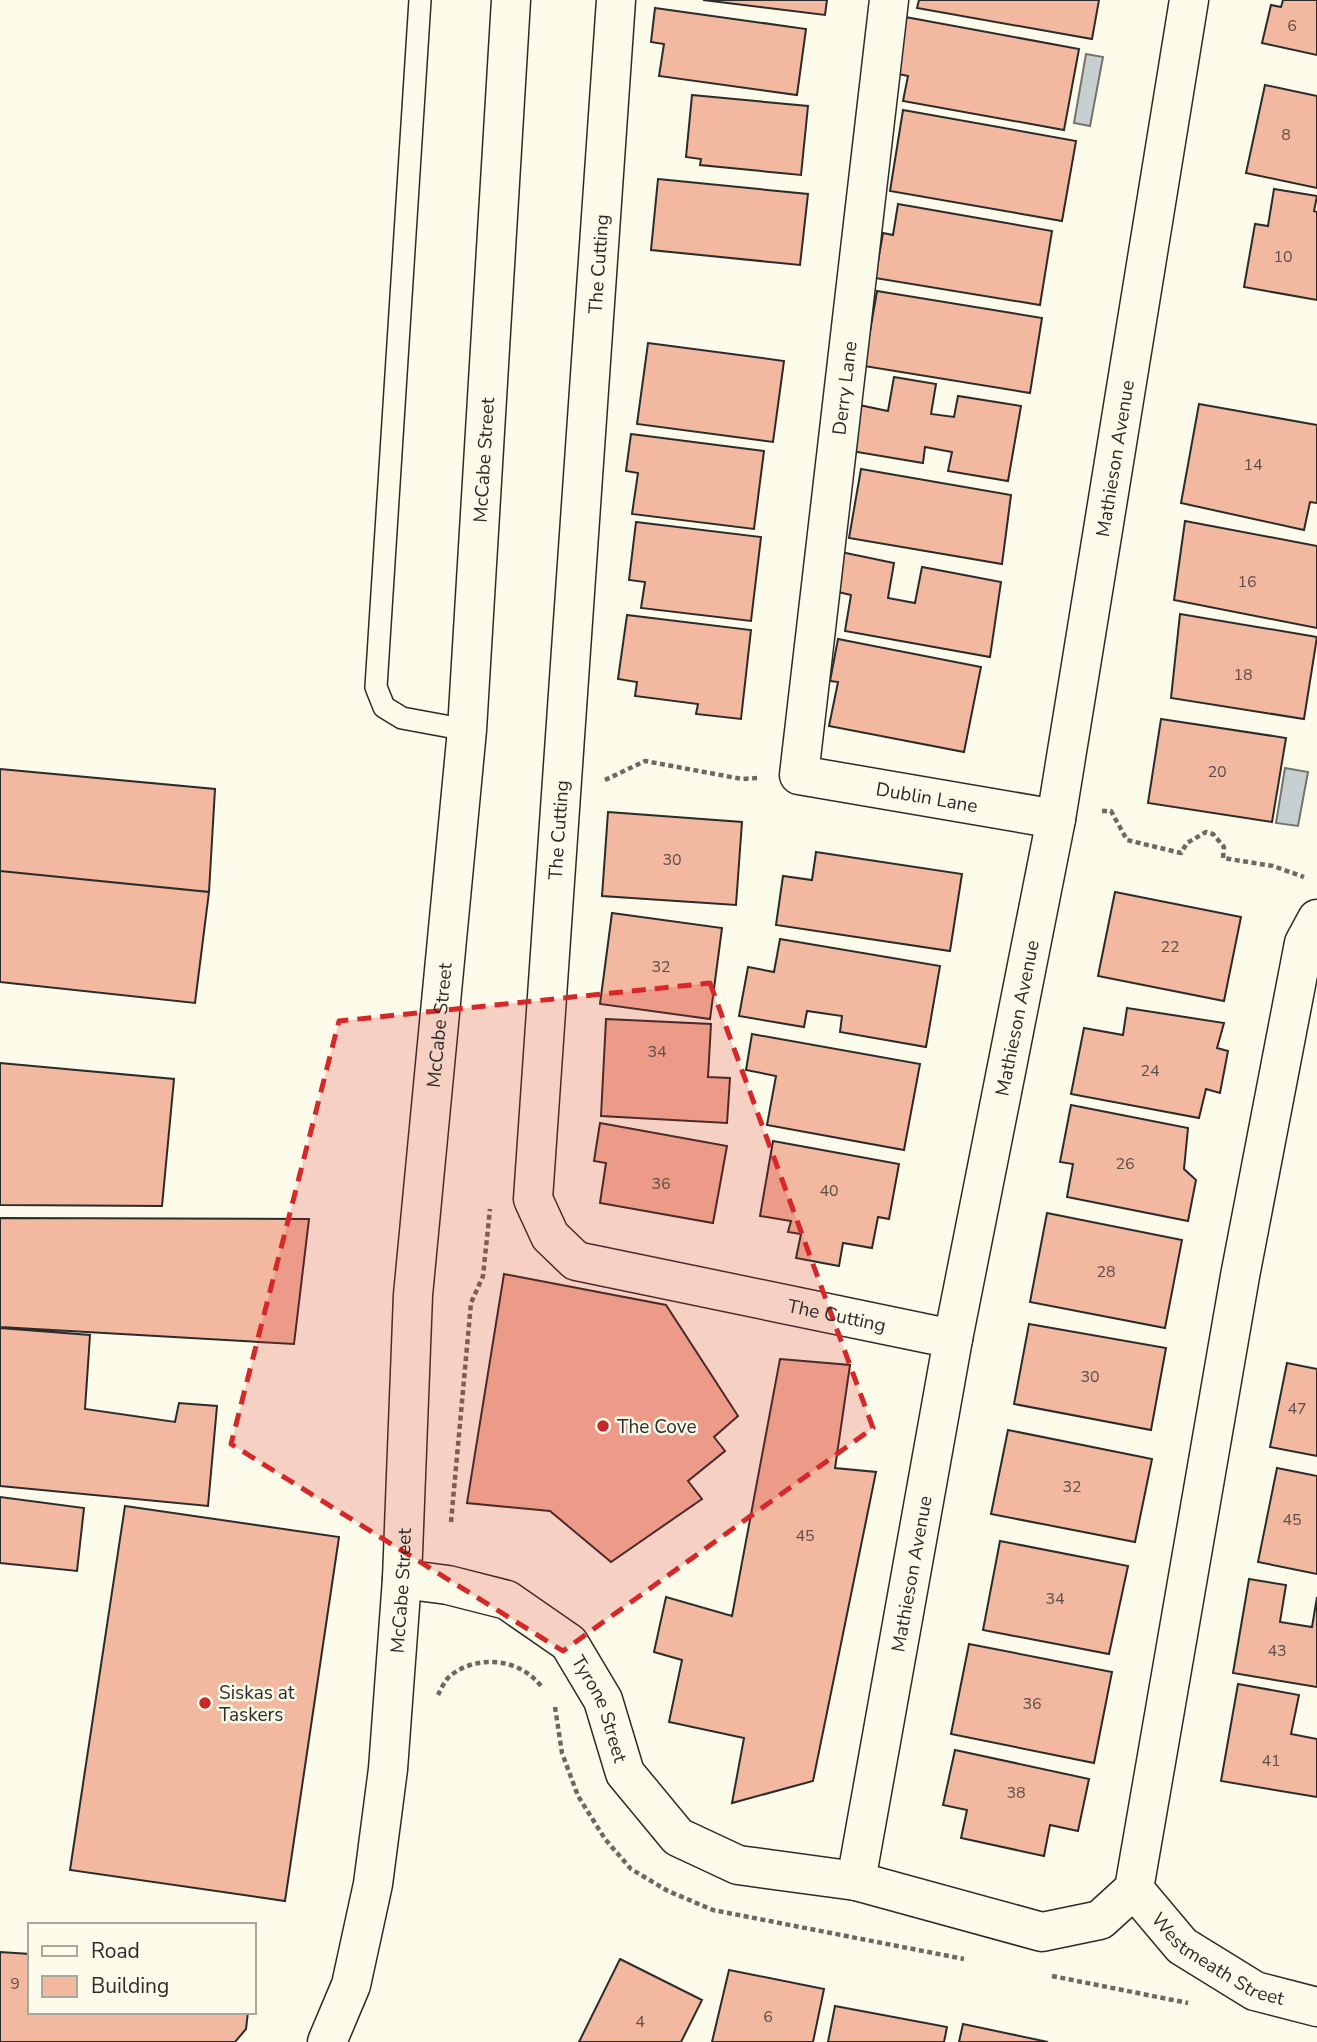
<svg xmlns="http://www.w3.org/2000/svg" width="1317" height="2042" font-family="'Nunito Sans',sans-serif">
  <style>
    .water { fill: #c7d0d0; stroke: #74746e; stroke-width: 2 }
    .building { fill: #f2b8a0; stroke: #2b2b2b; stroke-width: 2 }
    .lines { fill: none; stroke-linecap: round; stroke-linejoin: round }
    .lane-casing { stroke: #2b2b2b; stroke-width: 24 }
    .street-casing { stroke: #2b2b2b; stroke-width: 41 }
    .secondary-casing { stroke: #2b2b2b; stroke-width: 41 }
    .path { stroke: #6a6964; stroke-width: 4.5; stroke-dasharray: 5 3.5; stroke-linecap: butt }
    .lane { stroke: #fdfbea; stroke-width: 21 }
    .street { stroke: #fdfbea; stroke-width: 38 }
    .secondary { stroke: #fdfbea; stroke-width: 38 }
    .marked { fill: #d62828; fill-opacity: 0.2; stroke: #d62828; stroke-width: 5; stroke-dasharray: 14 9; stroke-linejoin: round }
    .poi-dot { fill: #c62828; stroke: #fdfbea; stroke-width: 2.5 }
    .labels { text-anchor: middle; stroke-width: 5; stroke-linejoin: round; paint-order: stroke }
    .number-label { font-size: 16px; fill: #5d4e48 }
    .street-label { font-size: 19px; fill: #2b2b2b; stroke: #fdfbea }
    .poi-label { font-size: 19px; fill: #2b2b2b; stroke: #fdfbea; text-anchor: start }
  </style>
  <rect width="100%" height="100%" fill="#fdfbea"/>
  <path class="water" d="M1086,54l17,3 -13,69 -16,-3z
    M1285,768l23,4 -10,54 -22,-3z"/>
  <path class="building" d="M703,0h124l-2,15z
    M919,0h180l-7,39 -175,-31z
    M1283,0h34v55l-55,-12 9,-38 10,2z
    M655,8l151,21 -9,66 -138,-19 5,-32 -13,-2z
    M900,16l179,33 -15,81 -161,-29 5,-25 -19,-4z
    M1265,85l52,11v92l-71,-15z
    M692,95l116,11 -7,69 -101,-10 1,-6 -15,-2z
    M903,110l173,31 -14,80 -172,-30z
    M658,179l150,15 -8,71 -149,-15z
    M1274,189l43,7 -3,15 3,1v88l-73,-13 11,-63 13,2z
    M898,204l154,27 -12,74 -165,-27 8,-45 10,2z
    M877,291l165,27 -12,75 -166,-27z
    M648,343l136,18 -11,81 -136,-18z
    M894,377l42,7 -5,30 23,3 4,-21 63,10 -13,75 -60,-10 4,-19 -27,-5 -2,16 -72,-12 8,-46 29,6z
    M1199,404l118,21v78l-7,-1 -6,28 -123,-27z
    M631,434l133,17 -10,78 -122,-15 6,-41 -12,-2z
    M861,469l150,26 -9,69 -153,-26z
    M1185,521l132,25v82l-143,-28z
    M636,522l125,15 -10,84 -110,-13 4,-26 -16,-2z
    M841,552l53,11 -6,35 27,5 7,-36 79,15 -11,75 -145,-26 6,-36 -17,-4z
    M1180,614l137,23 -13,82 -133,-21z
    M627,615l124,15 -10,89 -45,-5 2,-10 -63,-8 2,-14 -19,-3z
    M838,639l143,28 -17,85 -135,-26 9,-44 -8,-1z
    M1161,719l125,19 -14,84 -124,-19z
    M0,769l215,20 -6,103 -209,-21z
    M608,812l134,10 -6,83 -134,-9z
    M816,852l146,22 -12,77 -174,-26 7,-49 29,4z
    M0,871l209,21 -14,111 -195,-21z
    M1115,892l126,25 -17,84 -126,-25z
    M612,913l110,15 -12,91 -110,-15z
    M780,939l160,27 -14,81 -86,-15 2,-16 -35,-5 -3,16 -65,-11 9,-49 26,5z
    M1127,1008l97,15 -7,25 11,3 -8,42 -14,-4 -7,29 -128,-24 13,-66 39,7z
    M606,1019l105,5 -3,53 22,1 -3,45 -126,-7z
    M752,1034l168,30 -16,86 -137,-25 9,-49 -30,-6z
    M0,1063l174,16 -12,127 -162,-1z
    M1071,1105l117,23 -4,41 12,11 -8,41 -121,-24 6,-33 -13,-2z
    M600,1123l127,23 -14,77 -113,-20 6,-40 -12,-2z
    M773,1141l126,23 -10,55 -11,-2 -6,31 -29,-5 -4,23 -43,-8 5,-24 -13,-2 3,-11 -31,-5z
    M1047,1213l135,27 -17,88 -135,-26z
    M0,1218l309,1 -15,125 -294,-17z
    M504,1274l162,31 72,111 -24,21 11,14 -37,30 14,18 -91,63 -61,-51 -83,-8z
    M1029,1324l137,24 -15,82 -137,-26z
    M0,1328l90,7 -5,74 90,13 4,-19 38,3 -9,100 -208,-20z
    M780,1359l70,6 -15,103 41,4 -63,309 -81,22 12,-65 -75,-16 13,-62 -28,-8 12,-55 66,19z
    M1287,1363l30,6v87l-47,-9z
    M1008,1430l144,29 -17,83 -144,-28z
    M1277,1468l40,8v98l-59,-12z
    M0,1497l84,11 -7,63 -77,-8z
    M125,1506l214,31 -54,364 -215,-31z
    M1000,1541l128,25 -19,88 -126,-24z
    M1249,1579l37,6 -6,37 32,5 5,-30v90l-84,-14z
    M969,1644l143,28 -18,91 -143,-29z
    M1238,1684l61,11 -8,39 26,5v58l-96,-16z
    M955,1750l134,29 -11,52 -28,-6 -6,31 -83,-18 6,-28 -24,-5z
    M0,1952l30,2v58h218l-2,17 -11,13h-235z
    M620,1959l82,41 -21,42h-102z
    M729,1970l95,19 -11,53h-101z
    M835,2006l112,21 -3,15h-116z
    M963,2024l85,18h-89z"/>
  <g class="lines">
    <g class="lane-casing">
      <path id="lane" d="M420,0l-44,687 8,20 18,11 65,12"/>
    </g>
    <g class="street-casing">
      <g id="street">
        <path id="s1" d="M616,0l-83,1199 17,37 26,25 377,78"/>
        <path id="s2" d="M889,0l-90,775 257,44"/>
        <path id="s3" d="M402,1579l46,6 59,15 62,43 34,57 22,73 53,64 60,28 118,16 186,51 58,-12 34,-31 106,-613 64,-333 13,-24"/>
        <path id="s4" d="M856,1881l97,-542 103,-520 133,-819"/>
        <path id="s5" d="M1134,1889l48,57 73,45 62,16"/>
      </g>
    </g>
    <g class="secondary-casing">
      <g id="secondary">
        <path id="s6" d="M327,2042l24,-57 22,-101 15,-115 14,-190 11,-284 54,-565 44,-730"/>
      </g>
    </g>
    <path class="path" d="M605,780l40,-19 97,18 16,-1
      M1102,811h9l16,29 54,13 6,-10 19,-11 7,2 11,13 -1,11 50,8 31,11
      M451,1522l20,-219 12,-27 7,-67
      M438,1695c3,-6 7,-15 12,-19 27,-22 69,-18 91,10
      M555,1707l7,46 16,43 27,43 26,30 37,22 45,19 251,49
      M1052,1976l136,27"/>
    <use href="#lane" class="lane"/>
    <use href="#street" class="street"/>
    <use href="#secondary" class="secondary"/>
  </g>
  <path class="marked" d="M710,983l163,445 -310,223 -332,-207 108,-423z"/>
  <g class="poi-dot">
    <circle cx="603" cy="1426" r="7"/>
    <circle cx="205" cy="1703" r="7"/>
  </g>
  <g class="labels">
    <g class="number-label">
      <text x="1292" y="31">6</text>
      <text x="1286" y="140">8</text>
      <text x="1283" y="262">10</text>
      <text x="1253" y="470">14</text>
      <text x="1247" y="587">16</text>
      <text x="1243" y="680">18</text>
      <text x="1217" y="777">20</text>
      <text x="672" y="865">30</text>
      <text x="1170" y="952">22</text>
      <text x="661" y="972">32</text>
      <text x="657" y="1057">34</text>
      <text x="1150" y="1076">24</text>
      <text x="1125" y="1169">26</text>
      <text x="661" y="1189">36</text>
      <text x="829" y="1196">40</text>
      <text x="1106" y="1277">28</text>
      <text x="1090" y="1382">30</text>
      <text x="1297" y="1414">47</text>
      <text x="1072" y="1492">32</text>
      <text x="1292" y="1525">45</text>
      <text x="805" y="1541">45</text>
      <text x="1055" y="1604">34</text>
      <text x="1277" y="1656">43</text>
      <text x="1032" y="1709">36</text>
      <text x="1271" y="1766">41</text>
      <text x="1016" y="1798">38</text>
      <text x="15" y="1989">9</text>
      <text x="768" y="2022">6</text>
      <text x="640" y="2027">4</text>
    </g>
    <g class="street-label">
      <text transform="translate(598 264) rotate(-86)" y="7">The Cutting</text>
      <text transform="translate(844 388) rotate(-83)" y="7">Derry Lane</text>
      <text dy="7" stroke="none"><textPath href="#s4" startOffset="1446">Mathieson Avenue</textPath></text>
      <text dy="7" stroke="none"><textPath href="#s6" startOffset="1594">McCabe Street</textPath></text>
      <text dy="7" stroke="none"><textPath href="#s2" startOffset="910">Dublin Lane</textPath></text>
      <text transform="translate(558 830) rotate(-86)" y="7">The Cutting</text>
      <text dy="7" stroke="none"><textPath href="#s4" startOffset="878">Mathieson Avenue</textPath></text>
      <text dy="7" stroke="none"><textPath href="#s6" startOffset="1027">McCabe Street</textPath></text>
      <text dy="7" stroke="none"><textPath href="#s1" startOffset="1545">The Cutting</textPath></text>
      <text dy="7" stroke="none"><textPath href="#s4" startOffset="312">Mathieson Avenue</textPath></text>
      <text dy="7" stroke="none"><textPath href="#s6" startOffset="460">McCabe Street</textPath></text>
      <text dy="7" stroke="none"><textPath href="#s3" startOffset="256">Tyrone Street</textPath></text>
      <text dy="7" stroke="none"><textPath href="#s5" startOffset="112">Westmeath Street</textPath></text>
    </g>
    <g class="poi-label">
      <text x="617" y="1433">The Cove</text>
      <text x="219" y="1699">Siskas at<tspan x="219" dy="22">Taskers</tspan></text>
    </g>
  </g>
  <rect x="28" y="1923" width="228" height="91" fill="#fdfbea" stroke="#a9a89e" stroke-width="2"/>
  <rect x="42" y="1946" width="35" height="10" fill="#fdfbea" stroke="#a9a89e" stroke-width="2"/>
  <text x="91" y="1958" font-size="21" fill="#2b2b2b">Road</text>
  <rect x="42" y="1976" width="35" height="21" fill="#f2b8a0" stroke="#a9a89e" stroke-width="2"/>
  <text x="91" y="1993" font-size="21" fill="#2b2b2b">Building</text>
</svg>
